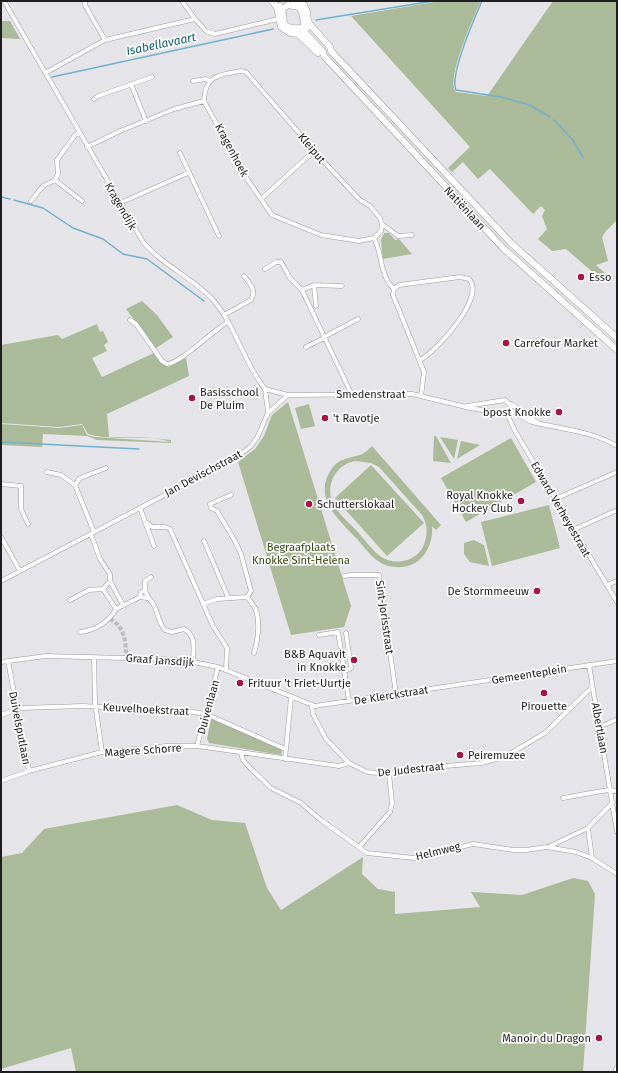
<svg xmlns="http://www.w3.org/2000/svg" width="618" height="1073" font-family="'Fira Sans',sans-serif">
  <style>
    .green { fill: #abba98; fill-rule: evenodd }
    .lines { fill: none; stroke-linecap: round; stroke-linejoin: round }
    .stream { stroke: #72b0cb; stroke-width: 1.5 }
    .minor-tunnel { stroke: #bdbcc1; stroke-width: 4; stroke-dasharray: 4 2; stroke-linecap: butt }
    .minor-casing { stroke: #9b9a9f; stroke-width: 5 }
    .primary-casing { stroke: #9b9a9f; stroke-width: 7 }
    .minor { stroke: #fff; stroke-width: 4 }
    .primary { stroke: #fff; stroke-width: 6 }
    .poi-dot { fill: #a91343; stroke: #fff; stroke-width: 1.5 }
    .labels { text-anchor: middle; stroke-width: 3.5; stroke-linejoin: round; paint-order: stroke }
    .street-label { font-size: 11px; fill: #1e1e20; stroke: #fff }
    .poi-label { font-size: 11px; fill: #1e1e20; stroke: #fff; text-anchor: start }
    .park-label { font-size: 11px; fill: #35490f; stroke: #fff }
    .water-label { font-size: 12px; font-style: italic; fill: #10617d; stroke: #fff }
  </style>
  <rect width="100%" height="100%" fill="#e5e4e9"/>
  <path class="green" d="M440,1h41c-7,15 -36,79 -25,91l31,4 66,-95h64v219l-11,11 -4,6 6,24 -12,4 13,12 -5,5 -38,-33 -14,2 -14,-12 9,-10 -5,-13 3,-6 -4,-4 -8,8 -43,-45 -12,10 -15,-17 -11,10 -4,-4 22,-21 -119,-131z
    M1,21h9l10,18 -19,-1z
    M384,233h5l6,7 4,-1 13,15 -29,5 -2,-19z
    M142,301l15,14 16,22 -17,11 -30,-39z
    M97,324l3,8 3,-1 5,11 -4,3 3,6 -15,7 10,19 52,-24 6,9 8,5 18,-9 3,18 -82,38 2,23h32l30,3v3l-74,-3 -10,-4 -44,-2 -1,13 -41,-2v-21l58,4 23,-3 5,10 8,2 75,5c-25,-9 -56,0 -82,-8l-6,-10 -23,3 -58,-4v-78l57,-10 4,4z
    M288,402l63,204 -7,21 -53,8 -53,-173 17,-13 9,-13 8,-21z
    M309,404l6,22 -14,3 -6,-21z
    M434,436h2l15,27 -18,-2z
    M440,437l18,3 -4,19z
    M511,438l25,44 -70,40 -25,-44z
    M461,441l19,4 -23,14z
    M372,446l69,79 -5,5 -4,-4c1,10 -2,21 -8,29 -10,14 -32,16 -46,6 -9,-6 -16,-17 -23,-24 -16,-17 -39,-37 -27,-62 8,-16 17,-16 32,-20 4,-1 9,-6 12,-9zM355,461l16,2 8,4 43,48c6,10 6,21 1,32 -8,15 -29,19 -43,9 -8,-6 -16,-17 -23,-25 -7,-7 -15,-14 -21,-22 -13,-18 -3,-44 19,-48z
    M371,465l53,58 -37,33 -52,-58z
    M549,505l11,43 -68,18 -11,-44z
    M474,540l10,5 5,21 -19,-4 -6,-8v-11z
    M211,719l66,28 5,3 -1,5 -72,-12 -2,-4z
    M177,805l35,15 33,3 22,65 14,22 82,-53 -1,17 16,15 17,3v22l85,-7 -9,-15 51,3 51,-17 15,3 7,13 -12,178h-507l-5,-24 -70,21v-212l21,-4 22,-24z"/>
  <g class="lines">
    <path class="stream" d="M482,1c-7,16 -33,73 -26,89l45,7 29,8 20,12
      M316,20l117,-19
      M52,77l221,-48
      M554,120l18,19 11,18
      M1,197l9,2
      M14,200l29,8 30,20 30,11 20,15 24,5 57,42
      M1,442l138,7"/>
    <path class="minor-tunnel" d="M110,619c15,8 16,23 16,39"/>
    <g class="minor-casing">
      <path id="minor" d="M4,1l139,241c20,24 51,36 71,59 22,26 30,62 51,88l23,6 124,-1 58,14 37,6
        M85,1v4l20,35
        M182,1l13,18
        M45,73l60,-33 90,-21 11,12 9,3 63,-15
        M193,81l13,-2 3,2
        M131,84l15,37
        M94,99l4,-3 54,-19
        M204,101c1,-27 16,-26 37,-30l5,1 80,92 34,36 10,6 10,12 2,6 -1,7 -7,7c9,16 5,37 20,51l-1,6 31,77 -3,24
        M204,101l41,75 27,39 49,20 38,6 15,-3
        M79,133l-4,2 -18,25 1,14 -3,6 27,21
        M87,147l33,-16 54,-22 30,-8
        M180,153l39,83
        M261,199l53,-48
        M31,201l12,-15 12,-6
        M120,203l68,-30
        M382,224l16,12 14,-1
        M265,269l11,-7h5l9,16 12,12 49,103
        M314,285l2,21
        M394,289l5,-4 61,-8 9,2c17,18 -32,72 -49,81
        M302,290l12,-5 28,1
        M224,315l27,-15c6,-10 -1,-16 -7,-24
        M130,320l6,4 26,37 5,3c14,-1 45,-33 61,-42
        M324,337l34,-18
        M306,347l18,-9
        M265,389l3,23
        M511,404l27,19
        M467,406l38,-6 6,6 -2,7
        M510,411c9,1 14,9 22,11 29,7 59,9 85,24
        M507,414l8,17 102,171
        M47,472l14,3 14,10
        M1,484l20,2v23l7,15
        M555,499l62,-27
        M140,508l14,38
        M146,522l6,5h13l5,2 43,97 14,22 -1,22
        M573,530l44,-20
        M94,532l-19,-47 5,-7 26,-10
        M91,534l9,25 10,15v7l-7,8
        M1,537l19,34
        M204,541l24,56
        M344,576l6,-1h29l17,119
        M151,577l-6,4c-1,16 4,15 10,26 3,8 4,16 10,23l7,2 12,-3c13,7 9,21 9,33
        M1,581l236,-124 14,-11 6,-8 11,-25 20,-18
        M110,581l13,24
        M607,585l10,-4
        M103,589l13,20
        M145,590l-4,2 -1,5 7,1
        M247,597c3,4 7,8 9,13 4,12 2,31 -2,43
        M70,600l19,-10 14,-1
        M203,604l14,-5 30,-2 4,-6 -10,-37 -6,-13 -18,-30 -6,-3 -1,-4 21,-9
        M116,609l24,-12
        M80,632c16,-2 28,-9 36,-23
        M319,635l19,-3 11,69
        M94,657l1,46 7,49
        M8,661l21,110
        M1,662l45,-6 118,3 29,3 25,5 97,39 302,-45
        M589,665l28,167
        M345,671l6,-3 -5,-35
        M312,706l1,8 13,25 23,24 18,9 22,2 44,-7 49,-4 24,-7 39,-23 47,-46
        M1,715l19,-7 63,-2 110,6 13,2 79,35
        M600,727l17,-8
        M197,746l21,-79
        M241,753l2,7 8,9 20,19 30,15 20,17 46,33 47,5 59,-14 40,6h13l21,-3 29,5 16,6 25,16
        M285,759l6,-61
        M1,781l28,-10 73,-19 65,-6h30l142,20 10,-3
        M563,798l45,-8 9,1
        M588,828l4,30
        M359,847l31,-35 2,-9 -3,-29
        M548,847l40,-19 25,-26
        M615,1072l2,-5"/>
    </g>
    <g class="primary-casing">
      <path id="primary" d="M272,1l5,6 4,20 9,6 8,1 20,19
        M294,1l10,4 3,7 1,10 22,25 1,4 180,192 106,95
        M280,6c8,10 -5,24 21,22l3,-2
        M283,9l5,-4 11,2c6,7 2,14 8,21
        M301,28l22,24 1,4 180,193 113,101"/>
    </g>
    <use href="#minor" class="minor"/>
    <use href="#primary" class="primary"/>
  </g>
  <g class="poi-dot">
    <circle cx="581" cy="277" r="4"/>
    <circle cx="506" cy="343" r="4"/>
    <circle cx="192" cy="398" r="4"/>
    <circle cx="559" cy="412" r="4"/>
    <circle cx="325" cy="418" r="4"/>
    <circle cx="521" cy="501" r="4"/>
    <circle cx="309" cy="504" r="4"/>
    <circle cx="537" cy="591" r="4"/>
    <circle cx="354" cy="660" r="4"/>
    <circle cx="240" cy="683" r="4"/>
    <circle cx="544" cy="693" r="4"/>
    <circle cx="460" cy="755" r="4"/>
    <circle cx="599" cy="1038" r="4"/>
  </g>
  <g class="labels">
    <g class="street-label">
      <text transform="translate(312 148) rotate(50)" y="4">Kleiput</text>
      <text transform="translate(232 150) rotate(62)" y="4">Kragenhoek</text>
      <text transform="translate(121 206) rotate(60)" y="4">Kragendijk</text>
      <text transform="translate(465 208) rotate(47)" y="4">Natiënlaan</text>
      <text x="371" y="398">Smedenstraat</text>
      <text transform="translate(203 473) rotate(-28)" y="4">Jan Devischstraat</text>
      <text transform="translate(561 509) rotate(60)" y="4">Edward Verheyestraat</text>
      <text transform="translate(385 617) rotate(82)" y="4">Sint-Jorisstraat</text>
      <text transform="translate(160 660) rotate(4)" y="4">Graaf Jansdijk</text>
      <text transform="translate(529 674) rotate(-9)" y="4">Gemeenteplein</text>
      <text transform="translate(391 695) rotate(-9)" y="4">De Klerckstraat</text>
      <text transform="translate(208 707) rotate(-75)" y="4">Duivenlaan</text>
      <text transform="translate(146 709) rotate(3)" y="4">Keuvelhoekstraat</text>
      <text transform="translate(20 728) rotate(79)" y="4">Duivelsputlaan</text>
      <text transform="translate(600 728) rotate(80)" y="4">Albertlaan</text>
      <text transform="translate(143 750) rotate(-4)" y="4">Magere Schorre</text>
      <text transform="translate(411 769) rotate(-6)" y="4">De Judestraat</text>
      <text transform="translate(438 851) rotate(-14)" y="4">Helmweg</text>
    </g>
    <g class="poi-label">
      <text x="589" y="281">Esso</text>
      <text x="514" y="347">Carrefour Market</text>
      <text x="200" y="396">Basisschool<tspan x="200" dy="13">De Pluim</tspan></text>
      <text x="551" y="416" text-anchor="end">bpost Knokke</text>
      <text x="333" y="422">'t Ravotje</text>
      <text x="513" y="499" text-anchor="end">Royal Knokke<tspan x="513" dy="13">Hockey Club</tspan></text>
      <text x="317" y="508">Schutterslokaal</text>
      <text x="529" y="595" text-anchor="end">De Stormmeeuw</text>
      <text x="346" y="658" text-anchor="end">B&amp;B Aquavit<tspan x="346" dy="13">in Knokke</tspan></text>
      <text x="248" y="687">Frituur 't Friet-Uurtje</text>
      <text x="544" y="710" text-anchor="middle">Pirouette</text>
      <text x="468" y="759">Peiremuzee</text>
      <text x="591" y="1042" text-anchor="end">Manoir du Dragon</text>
    </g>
    <g class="park-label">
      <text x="301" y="551">Begraafplaats<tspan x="301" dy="13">Knokke Sint-Helena</tspan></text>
    </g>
    <g class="water-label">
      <text transform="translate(161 44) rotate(-12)" y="4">Isabellavaart</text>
    </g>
  </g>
  <rect width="618" height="1073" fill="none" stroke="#1e1e20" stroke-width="4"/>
</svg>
